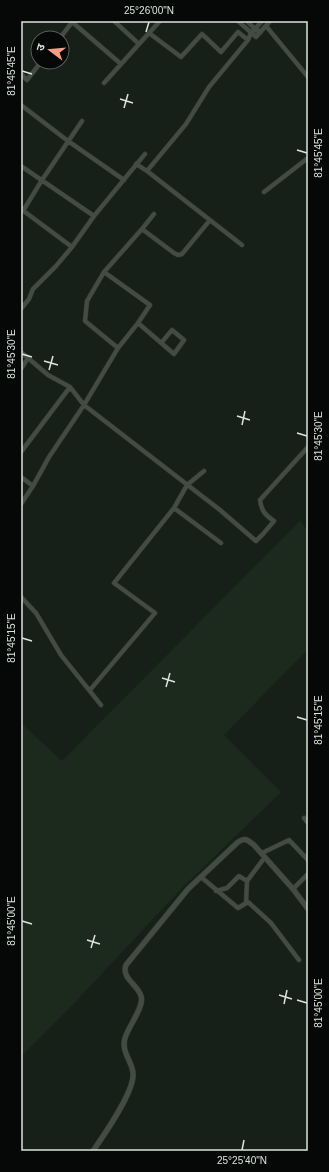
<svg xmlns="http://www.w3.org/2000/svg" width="329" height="1172" font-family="Helvetica,'Noto Sans Devanagari',sans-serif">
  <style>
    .built { fill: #1c2a1d }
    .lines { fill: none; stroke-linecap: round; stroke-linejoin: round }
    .minor-casing { stroke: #333934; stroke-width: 5 }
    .tertiary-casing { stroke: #333934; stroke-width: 6 }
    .minor { stroke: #424c42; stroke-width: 4 }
    .tertiary { stroke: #424c42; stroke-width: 5 }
    .ticks { fill: none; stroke: #dce2dc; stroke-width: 1.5 }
    .neatline { fill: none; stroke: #dce2dc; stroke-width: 1.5 }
    .ticks-label { font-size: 10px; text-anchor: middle; fill: #dce2dc }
  </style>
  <rect width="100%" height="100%" fill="#172018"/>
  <path class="built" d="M300,521l8,10v118l-84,86 57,57 -100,97 -101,108 -59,59v-333l41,38z"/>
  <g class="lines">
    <g class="minor-casing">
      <path id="minor" d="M71,21l50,43
        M114,21l25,23
        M238,21l18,16 14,-16
        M247,21l8,8 7,-8
        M266,26l42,51
        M149,33l11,-12
        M60,38l13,-17
        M21,74l6,6 14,-18
        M104,83l45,-50 32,24 21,-23 19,18 17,-20 10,8
        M21,105l47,36 56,39
        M136,164l11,7 95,74
        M21,166l73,50
        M147,171l39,-47 23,-37 39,-47 3,-7
        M264,192l44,-34
        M21,209l51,38 22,-31 51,-62
        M23,211l19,-31 40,-59
        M142,229l32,24 4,2 4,-1 28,-34
        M21,309l8,-10 4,-10 23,-23 16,-19
        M138,323l36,31 10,-14 -12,-10 -10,12
        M118,348l-33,-27 2,-20 17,-29 38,-43 12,-15
        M21,352l27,23 22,12 14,18 136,105 36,31 7,-7 11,-13c-9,-6 -13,-11 -14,-21l48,-53
        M21,369l7,-11
        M21,452l49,-65
        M21,477l12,9
        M21,504l12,-18 16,-29 35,-52 34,-57 20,-25 12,-18 -46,-33
        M174,508l47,35
        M21,597l15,16 25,42 40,50
        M90,690l65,-77 -41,-30 60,-75 13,-23 17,-14
        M304,818l4,5
        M262,853l27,-13 19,20
        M201,877l37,31 10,-6 23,21 28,37
        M247,881l18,-24
        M293,889l15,-15
        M216,891l11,-3 12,-12 8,5 -1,22"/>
    </g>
    <g class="tertiary-casing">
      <path id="tertiary" d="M251,33l4,-4 5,3
        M93,1151c11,-16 42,-60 40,-78 -1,-12 -12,-21 -8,-35 3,-11 20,-32 16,-42 -3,-11 -20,-18 -15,-31l62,-76 50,-47c8,-5 9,-2 16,3l39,44 15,20"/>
    </g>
    <use href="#minor" class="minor"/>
    <use href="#tertiary" class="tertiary"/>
  </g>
  <path class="ticks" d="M146,32l3,-10M22,71l10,3M120,99l13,4M124,108l4,-14M297,150l10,3M22,354l10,3M44,361l14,4M49,370l4,-14M237,416l13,4M242,425l3,-14M297,433l10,3M22,638l10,3M162,678l13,4M166,687l4,-14M297,717l10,3M22,921l10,3M87,940l13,4M91,948l4,-13M279,995l13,4M297,1000l10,3M284,1004l3,-14M242,1150l2,-10"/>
  <rect width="329" height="1172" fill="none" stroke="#050806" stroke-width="44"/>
  <g transform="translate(50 50) rotate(286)"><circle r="19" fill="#050806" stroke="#5b5f5c"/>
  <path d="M0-3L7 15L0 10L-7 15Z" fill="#f49e87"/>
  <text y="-6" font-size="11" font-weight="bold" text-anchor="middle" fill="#dce2dc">उ</text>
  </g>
  <rect x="22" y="22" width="285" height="1128" class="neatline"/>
  <g class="ticks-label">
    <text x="149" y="14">25°26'00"N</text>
    <text transform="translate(11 71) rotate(-90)" y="4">81°45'45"E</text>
    <text transform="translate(318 153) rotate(-90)" y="4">81°45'45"E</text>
    <text transform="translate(11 354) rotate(-90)" y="4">81°45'30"E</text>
    <text transform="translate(318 436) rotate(-90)" y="4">81°45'30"E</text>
    <text transform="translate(11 638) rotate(-90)" y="4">81°45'15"E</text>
    <text transform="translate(318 720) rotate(-90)" y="4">81°45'15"E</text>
    <text transform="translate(11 921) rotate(-90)" y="4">81°45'00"E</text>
    <text transform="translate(318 1003) rotate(-90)" y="4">81°45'00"E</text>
    <text x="242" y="1164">25°25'40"N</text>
  </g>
</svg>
